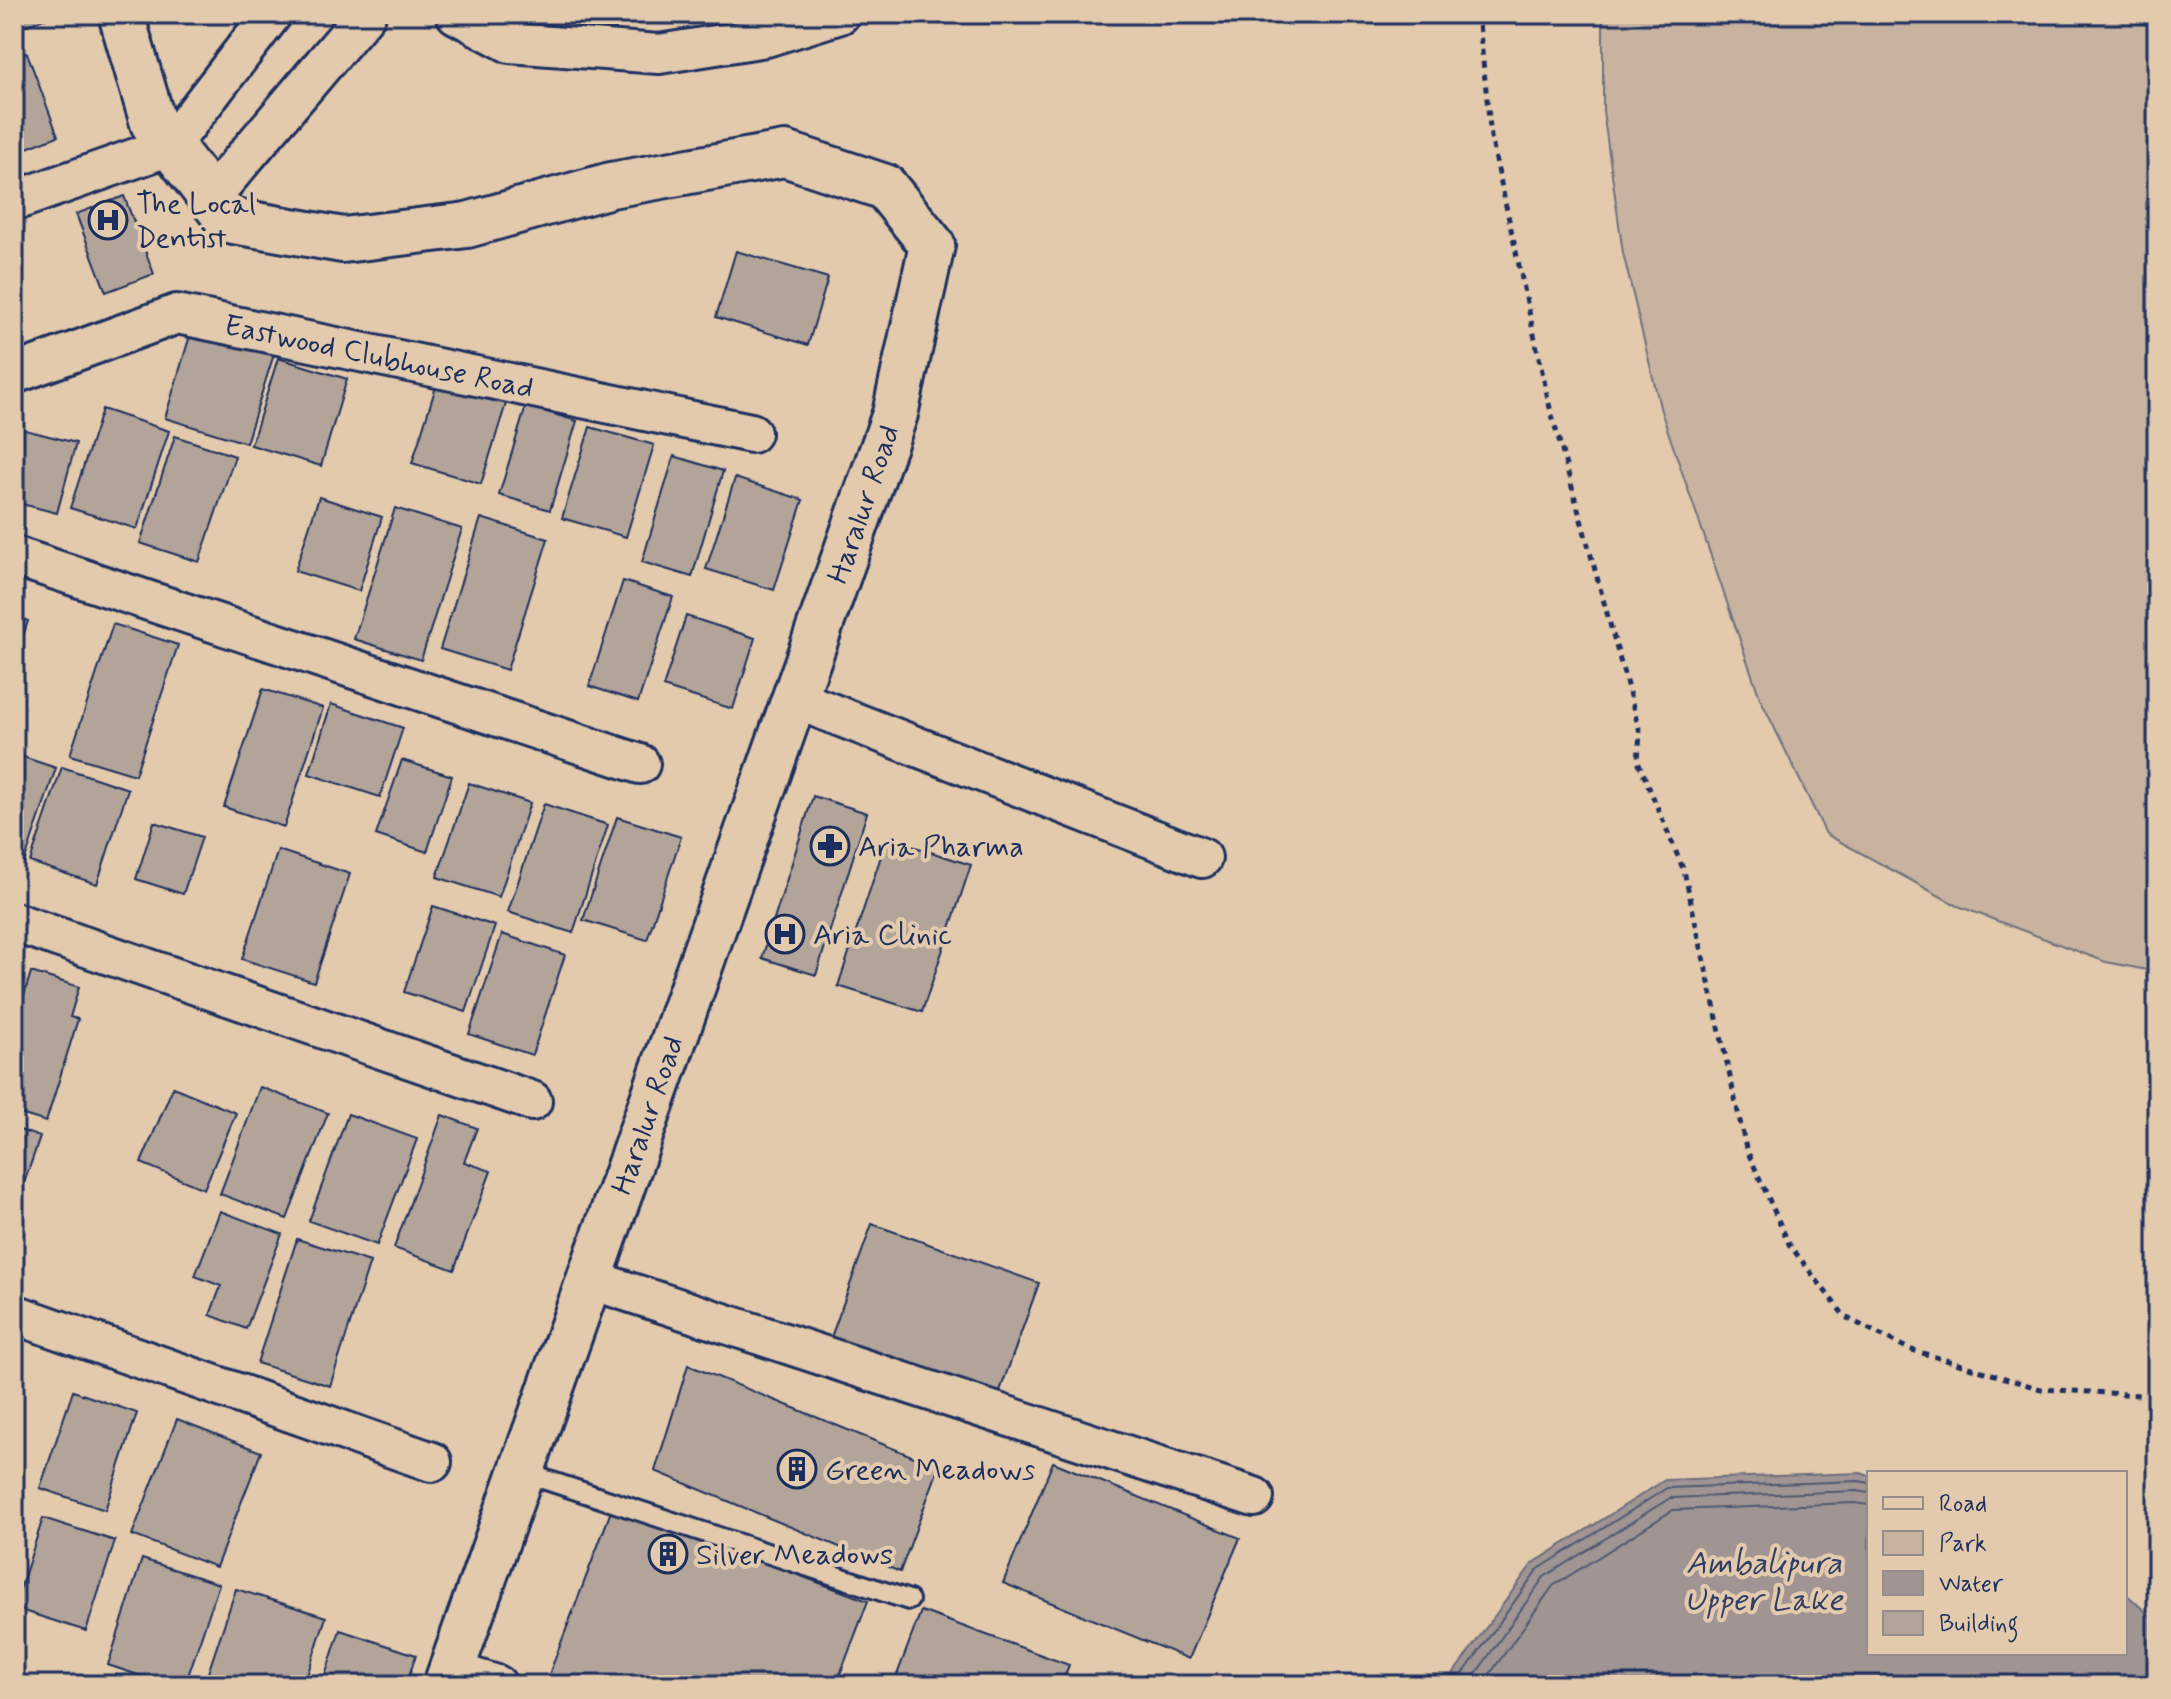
<svg xmlns="http://www.w3.org/2000/svg" width="2171" height="1699" font-family="Mynerve,sans-serif">
  <style>
    .green { fill: #c7b3a0; stroke: #71717f; stroke-width: 2 }
    .water { fill: #a09592; stroke: #6b6c7d; stroke-width: 2 }
    .lines { fill: none; stroke-linecap: round; stroke-linejoin: round }
    .shore { stroke: #505873; stroke-width: 2 }
    .building { fill: #b2a498; stroke: #1b2f5e; stroke-width: 2 }
    .lane-casing { stroke: #1b2f5e; stroke-width: 24 }
    .street-casing { stroke: #1b2f5e; stroke-width: 44 }
    .secondary-casing { stroke: #1b2f5e; stroke-width: 50 }
    .path { stroke: #1b2f5e; stroke-width: 5; stroke-dasharray: 6 6; stroke-linecap: butt }
    .lane { stroke: #e4caac; stroke-width: 18 }
    .street { stroke: #e4caac; stroke-width: 38 }
    .secondary { stroke: #e4caac; stroke-width: 44 }
    .labels { text-anchor: middle; stroke-width: 8; stroke-linejoin: round; paint-order: stroke }
    .poi-label { font-size: 30px; fill: #1b2f5e; stroke: #e4caac; text-anchor: start }
    .street-label { font-size: 30px; fill: #1b2f5e; stroke: #e4caac }
    .water-label { font-size: 32px; font-style: italic; fill: #2f3e66; stroke: #e4caac }
  </style>
  <rect width="100%" height="100%" fill="#e4caac"/>
  <filter id="ink" filterUnits="userSpaceOnUse"><feTurbulence type="fractalNoise" baseFrequency=".0125" numOctaves="2"/><feDisplacementMap in="SourceGraphic" scale="16" xChannelSelector="R" yChannelSelector="G"/><feConvolveMatrix kernelMatrix="1 2 1 2 8 2 1 2 1" color-interpolation-filters="sRGB"/></filter>
  <g filter="url(#ink)">
    <path class="green" d="M1603,14h554v958l-51,-10 -148,-56 -132,-72 -66,-136 -99,-287 -38,-158 -20,-142z"/>
    <path class="water" d="M1861,1473l8,3v177h256v-60l32,29v63h-712l87,-121 133,-84z"/>
    <g class="lines">
      <path class="shore" d="M1455,1685l82,-115 130,-82 192,-7 10,2
        M1468,1685l76,-108 126,-79 187,-7 12,2
        M1482,1685l71,-99 120,-76 182,-7 14,2"/>
    </g>
    <path class="building" d="M14,14h33l2,3 -35,13z
      M27,53l31,83 -44,17v-96z
      M124,196l30,78 -48,18 -30,-78z
      M736,251l92,27 -20,67 -92,-28z
      M192,329l82,25 -28,89 -81,-25z
      M278,358l69,21 -26,87 -70,-21z
      M439,377l69,20 -27,87 -69,-21z
      M526,406l51,15 -27,89 -51,-15z
      M102,409l67,22 -32,98 -67,-21z
      M14,427l62,16 -19,70 -43,-11z
      M590,427l64,18 -28,92 -64,-19z
      M175,436l60,20 -36,106 -59,-19z
      M674,456l49,15 -31,106 -50,-15z
      M735,478l68,22 -29,90 -68,-21z
      M319,497l63,20 -23,74 -64,-20z
      M395,508l67,21 -41,131 -67,-21z
      M481,518l67,21 -41,131 -67,-21z
      M623,581l50,16 -35,105 -49,-16z
      M686,616l69,22 -22,71 -70,-22z
      M14,617l14,4 -14,43z
      M113,624l65,21 -43,130 -65,-20z
      M263,689l60,19 -39,119 -60,-20z
      M331,704l72,24 -23,69 -71,-23z
      M14,754l42,14 -32,95 -10,-4z
      M402,760l50,16 -25,76 -51,-17z
      M62,767l66,22 -31,95 -67,-22z
      M469,783l61,20 -31,94 -62,-20z
      M813,796l54,17 -51,162 -54,-17z
      M544,804l64,21 -35,108 -65,-21z
      M617,817l64,20 -34,103 -64,-20z
      M154,822l48,15 -19,57 -47,-15z
      M887,838l84,27 -49,147 -84,-26z
      M278,850l72,24 -36,108 -72,-23z
      M433,906l62,20 -29,86 -62,-20z
      M502,934l63,21 -33,100 -63,-21z
      M31,972l48,15 -9,30 8,2 -32,103 -32,-10v-84z
      M173,1087l63,26 -32,76 -63,-26z
      M260,1087l68,26 -41,106 -67,-25z
      M348,1114l69,25 -40,106 -68,-24z
      M442,1115l35,13 -13,34 27,9 -37,99 -60,-22z
      M14,1128l26,9 -26,75z
      M220,1211l62,23 -36,95 -36,-14 11,-29 -26,-10z
      M872,1224l167,59 -43,119 -167,-59z
      M297,1239l73,23 -40,124 -73,-23z
      M688,1365l251,102 -39,105 -245,-101z
      M14,1383l7,2 -7,24z
      M73,1391l64,22 -32,97 -65,-22z
      M177,1419l84,33 -45,115 -84,-32z
      M1053,1462l187,76 -51,121 -186,-76z
      M613,1506l255,95 -32,84h-291z
      M43,1518l72,23 -29,90 -72,-23z
      M142,1559l77,25 -34,101h-17l-60,-20z
      M236,1589l90,28 -22,68h-100z
      M921,1611l148,54 -8,20h-162l-5,-2z
      M340,1630l76,25 -10,30h-84z"/>
    <g class="lines">
      <g class="lane-casing">
        <path id="lane" d="M522,1472l387,128"/>
      </g>
      <g class="street-casing">
        <g id="street">
          <path d="M456,14l54,29 149,11 107,-17 74,-23"/>
          <path d="M211,197l155,-183"/>
          <path d="M14,201l156,-55 102,-132"/>
          <path id="s1" d="M14,374l163,-60 574,119"/>
          <path d="M14,556l626,208"/>
          <path d="M795,699l407,159"/>
          <path d="M14,922l518,179"/>
          <path d="M589,1279l665,218"/>
          <path d="M14,1314l418,148"/>
          <path d="M451,1671l46,14"/>
        </g>
      </g>
      <g class="secondary-casing">
        <path id="secondary" d="M121,14l32,109 75,97 115,20 124,-15 144,-40 174,-31 100,33 47,58 -37,169 -449,1271"/>
      </g>
      <path class="path" d="M1478,14l13,123 59,271 90,324 -2,29 46,110 62,277 43,96 56,73 64,32 132,40 116,7"/>
      <use href="#lane" class="lane"/>
      <use href="#street" class="street"/>
      <use href="#secondary" class="secondary"/>
    </g>
  </g>
  <defs>
    <g id="hospital-ring" transform="scale(2)"><circle r="9.5" fill="#e4caac" stroke="#1b2f5e" stroke-width="1.5"/><path d="M-5-5h3v3.5h4V-5h3V5h-3V1.5h-4V5h-3Z" fill="#1b2f5e"/></g>
    <g id="pharmacy-ring" transform="scale(2)"><circle r="9.5" fill="#e4caac" stroke="#1b2f5e" stroke-width="1.5"/><path d="M-2-6h4v4h4v4h-4v4h-4v-4h-4v-4h4Z" fill="#1b2f5e"/></g>
    <g id="building-ring" transform="scale(2)"><circle r="9.5" fill="#e4caac" stroke="#1b2f5e" stroke-width="1.5"/><path d="M-4-6H4V6H1V3H-1V6H-4ZM-2.5-4.3h1.7v1.8h-1.7ZM.8-4.3h1.7v1.8H.8ZM-2.5-1h1.7V.8h-1.7ZM.8-1h1.7V.8H.8Z" fill="#1b2f5e"/></g>
  </defs>
  <g fill-rule="evenodd">
    <use href="#hospital-ring" x="108" y="220"/>
    <use href="#pharmacy-ring" x="830" y="846"/>
    <use href="#hospital-ring" x="785" y="934"/>
    <use href="#building-ring" x="797" y="1469"/>
    <use href="#building-ring" x="668" y="1554"/>
  </g>
  <g class="labels">
    <g class="poi-label">
      <text x="136" y="213">The Local<tspan x="136" dy="34">Dentist</tspan></text>
      <text x="858" y="856">Aria Pharma</text>
      <text x="813" y="944">Aria Clinic</text>
      <text x="825" y="1479">Green Meadows</text>
      <text x="696" y="1564">Silver Meadows</text>
    </g>
    <g class="street-label">
      <text dy="10" stroke="none"><textPath href="#s1" startOffset="380">Eastwood Clubhouse Road</textPath></text>
      <text transform="translate(863 504) rotate(-71)" y="10">Haralur Road</text>
      <text transform="translate(647 1115) rotate(-71)" y="10">Haralur Road</text>
    </g>
    <g class="water-label">
      <text x="1764" y="1573">Ambalipura<tspan x="1764" dy="37">Upper Lake</tspan></text>
    </g>
  </g>
  <rect width="2171" height="1699" fill="none" stroke="#e4caac" stroke-width="48"/>
  <rect x="24" y="24" width="2123" height="1651" fill="none" stroke="#1b2f5e" stroke-width="3" filter="url(#ink)"/>
  <rect x="1867" y="1471" width="260" height="184" fill="#e4caac" stroke="#948c8d" stroke-width="2"/>
  <rect x="1883" y="1497" width="40" height="12" fill="#e4caac" stroke="#948c8d" stroke-width="2"/>
  <text x="1939" y="1511" font-size="24" fill="#1b2f5e">Road</text>
  <rect x="1883" y="1531" width="40" height="24" fill="#c7b3a0" stroke="#948c8d" stroke-width="2"/>
  <text x="1939" y="1551" font-size="24" fill="#1b2f5e">Park</text>
  <rect x="1883" y="1571" width="40" height="24" fill="#a09592" stroke="#948c8d" stroke-width="2"/>
  <text x="1939" y="1591" font-size="24" fill="#1b2f5e">Water</text>
  <rect x="1883" y="1611" width="40" height="24" fill="#b2a498" stroke="#948c8d" stroke-width="2"/>
  <text x="1939" y="1631" font-size="24" fill="#1b2f5e">Building</text>
</svg>
